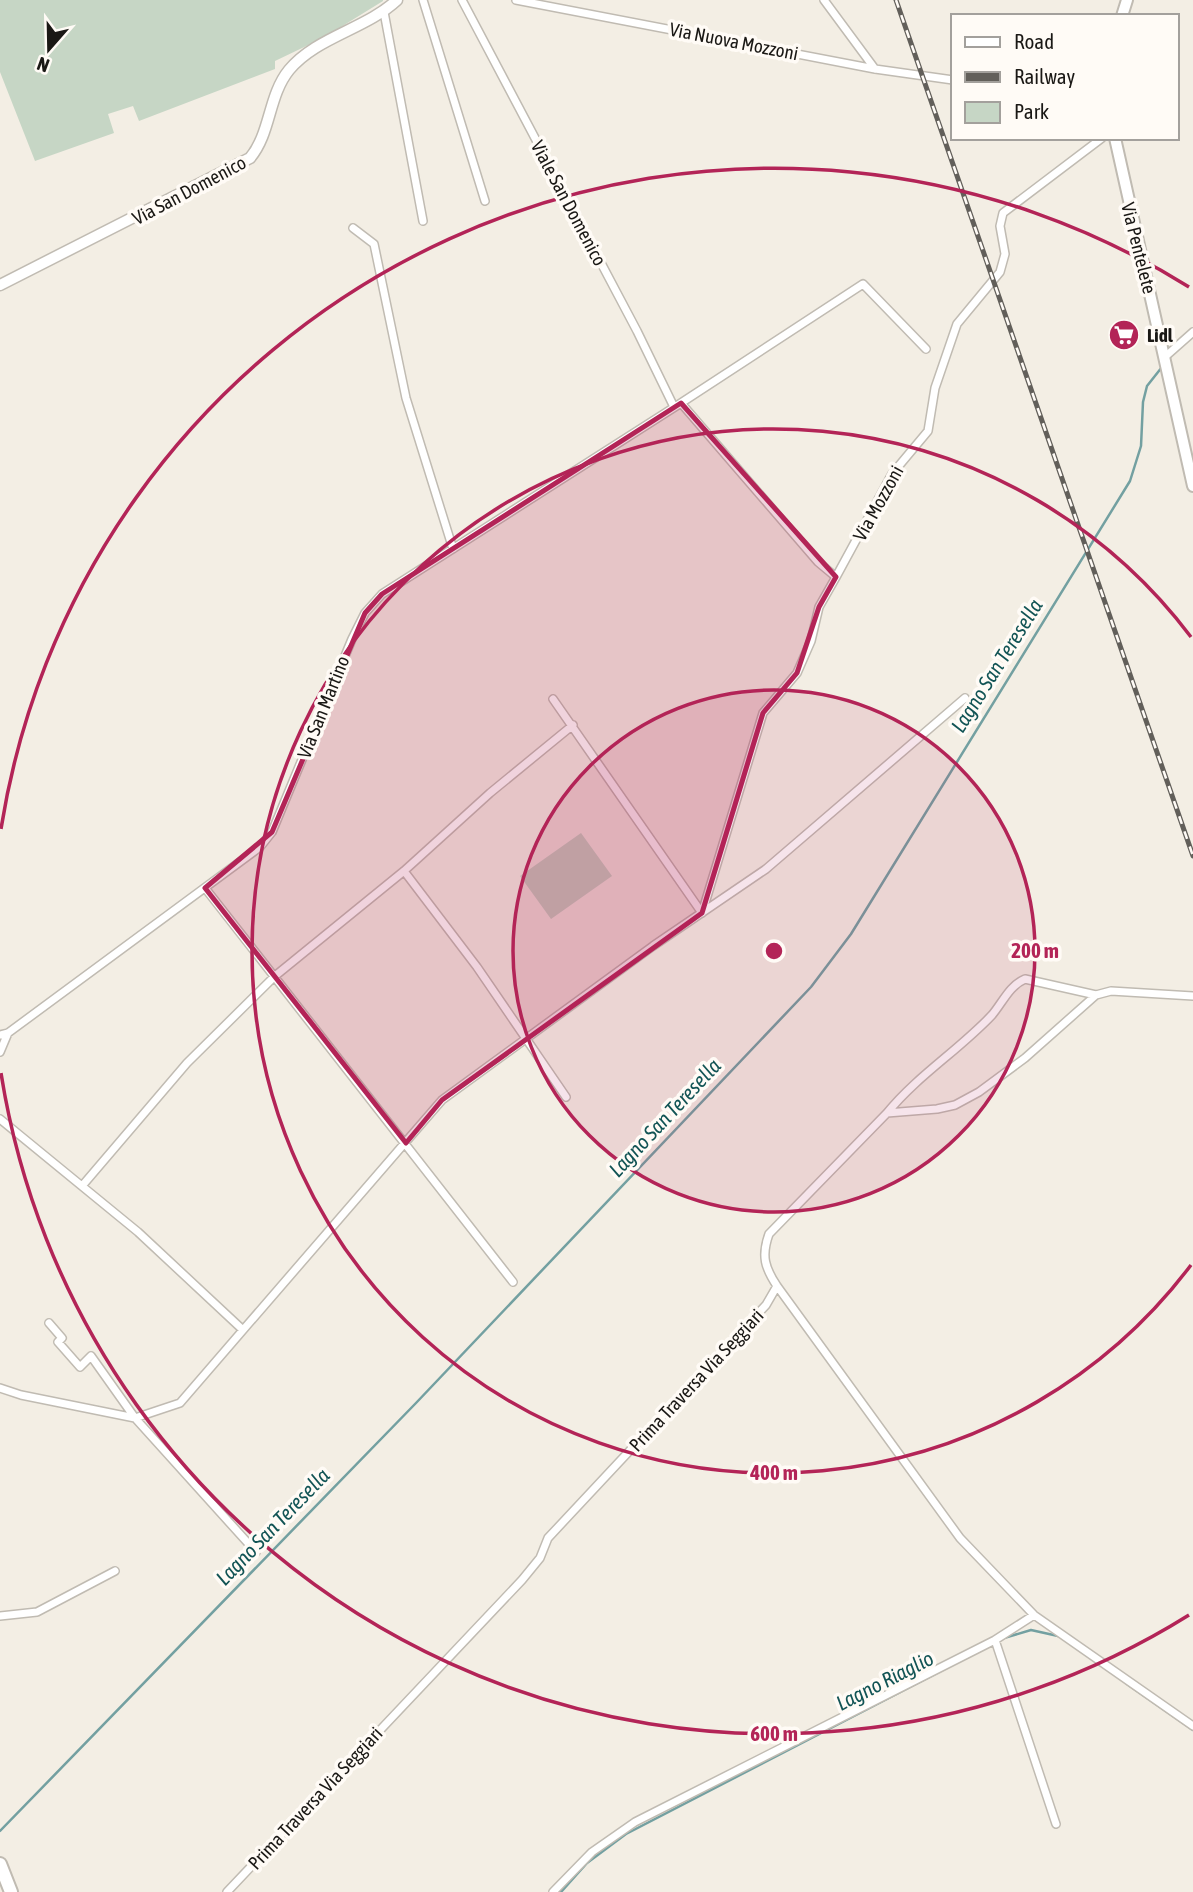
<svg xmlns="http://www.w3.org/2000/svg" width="1193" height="1892" font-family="'Asap Condensed',sans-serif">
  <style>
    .green { fill: #c6d6c5 }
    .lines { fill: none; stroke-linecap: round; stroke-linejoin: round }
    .stream { stroke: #73a0a1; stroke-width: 2.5 }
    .minor-casing { stroke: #c0bbb2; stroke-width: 10 }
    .tertiary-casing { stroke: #c0bbb2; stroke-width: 13 }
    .secondary-casing { stroke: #c0bbb2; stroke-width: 14 }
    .trunk-casing { stroke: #c0bbb2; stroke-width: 16 }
    .minor { stroke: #fff; stroke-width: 7 }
    .tertiary { stroke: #fff; stroke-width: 10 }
    .secondary { stroke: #fff; stroke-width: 10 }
    .trunk { stroke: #fff; stroke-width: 12 }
    .rail-casing { stroke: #625f5a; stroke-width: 5 }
    .rail { stroke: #fffbf6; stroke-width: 2.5; stroke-dasharray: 8; stroke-linecap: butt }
    .marked { fill: #b32457; fill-opacity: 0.2; stroke: #b32457; stroke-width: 5; stroke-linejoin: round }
    .ring { fill: none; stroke: #b32457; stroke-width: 3.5 }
    .labels { text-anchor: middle; stroke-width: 7; stroke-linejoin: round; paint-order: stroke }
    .street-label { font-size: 19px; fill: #1a1815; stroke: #fffbf6 }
    .poi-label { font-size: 19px; font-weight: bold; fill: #1a1815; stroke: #fffbf6; text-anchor: start }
    .water-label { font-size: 21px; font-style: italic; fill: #125455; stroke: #fffbf6 }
    .centre { fill: #b32457; stroke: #fffbf6; stroke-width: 3.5 }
    .ring-label { font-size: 21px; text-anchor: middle; font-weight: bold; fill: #b32457; stroke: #fffbf6; stroke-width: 7; stroke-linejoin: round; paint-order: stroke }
  </style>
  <rect width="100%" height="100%" fill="#f3eee4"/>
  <path class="green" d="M0,0h383v1l-60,37 -48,23v8l-136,52 -6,-15 -25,8 6,19 -79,28 -35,-89z
    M581,833l31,43 -61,43 -31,-43z"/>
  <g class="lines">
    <path class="stream" d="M1004,1638l27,-8 27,6
      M1127,1684l66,46
      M0,1831l416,-428 395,-416 40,-53 279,-453 11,-35 2,-44 4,-16 15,-19
      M561,1892l26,-29 39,-29 344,-178"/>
    <g class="minor-casing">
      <path id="minor" d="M423,0l62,201
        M462,0l175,331 37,76
        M516,0l359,69 78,11
        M824,0l51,69
        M384,12l39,209
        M353,228l21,16 32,154 47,151
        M1166,356l27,-24
        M681,403l182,-119 63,65
        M553,699l149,214
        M404,871l73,96 89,130
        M205,888l308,394
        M702,913l61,-200 34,-40 14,-32 8,-34 17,-30
        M1193,996l-82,-5 -15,4 -71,63 -46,34 -24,13 -18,4 -50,4 -118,121c-8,22 -4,34 8,52l183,252 74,77 159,111
        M0,1035l8,-2 252,-186 12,-15 80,-193 13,-26 17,-19 299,-191 137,159 18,15 56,-103 36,-43 7,-43 22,-64 43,-52 5,-18 -5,-28 3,-13 99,-75
        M0,1052l8,-19
        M887,1113c30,-37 72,-63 105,-98 11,-13 17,-29 33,-36l71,16
        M0,1119l138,113 105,98 -63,73 -45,15 -114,-23 -21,-7
        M82,1186l105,-123 88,-87 129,-105 86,-78 83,-68
        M49,1323l13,15 -4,4 22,25 11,-11 44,62 121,134
        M243,1330l199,-230 211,-154 113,-77 199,-171
        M1034,1615l-39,25 61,184
        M0,1616l37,-4 78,-41
        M227,1892l295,-312 18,-22 8,-20 218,-233 11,-19
        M553,1892l39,-40 43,-30 360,-182"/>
    </g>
    <g class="tertiary-casing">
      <path id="tertiary" d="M0,285l250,-127c21,-25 18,-62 39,-88 27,-33 77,-41 108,-70"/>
    </g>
    <g class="secondary-casing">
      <path id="secondary" d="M1122,16l5,-16
        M1115,138l78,348"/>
    </g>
    <g class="trunk-casing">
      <path id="trunk" d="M0,1864l11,28"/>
    </g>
    <use href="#minor" class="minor"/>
    <use href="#tertiary" class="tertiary"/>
    <use href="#secondary" class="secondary"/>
    <use href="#trunk" class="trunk"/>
    <g class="rail-casing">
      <path id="rail" d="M896,0l297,856"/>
    </g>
    <use href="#rail" class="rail"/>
  </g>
  <path class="marked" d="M681,403l155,174 -17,30 -22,66 -34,40 -61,200 -260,187 -36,43 -201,-255 67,-56 93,-219 17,-19z"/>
  <circle cx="774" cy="951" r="261" fill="#b32457" fill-opacity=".12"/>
  <g class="ring">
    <circle cx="774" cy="951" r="261"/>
    <path d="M1191 1265A522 522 0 1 1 1191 637"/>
    <path d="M1189 1615A783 783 0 0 1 1 1073M1 829A783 783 0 0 1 1189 287"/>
  </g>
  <defs>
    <g id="supermarket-disc" transform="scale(1.575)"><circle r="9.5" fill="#b32457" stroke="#fffbf6"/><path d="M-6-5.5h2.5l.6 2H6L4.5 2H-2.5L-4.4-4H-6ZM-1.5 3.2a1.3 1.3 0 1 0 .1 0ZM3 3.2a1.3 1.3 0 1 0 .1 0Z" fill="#fff"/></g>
  </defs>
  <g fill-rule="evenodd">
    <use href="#supermarket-disc" x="1124" y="335"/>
  </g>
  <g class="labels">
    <g class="street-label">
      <text transform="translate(734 41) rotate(11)" y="7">Via Nuova Mozzoni</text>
      <text transform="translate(189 190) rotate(-28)" y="7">Via San Domenico</text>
      <text transform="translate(569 203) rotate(62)" y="7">Viale San Domenico</text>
      <text transform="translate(1139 248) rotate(76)" y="7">Via Pentelete</text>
      <text transform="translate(878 503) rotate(-61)" y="7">Via Mozzoni</text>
      <text transform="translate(323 707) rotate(-68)" y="7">Via San Martino</text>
      <text transform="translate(696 1380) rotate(-47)" y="7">Prima Traversa Via Seggiari</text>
      <text transform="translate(315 1798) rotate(-47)" y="7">Prima Traversa Via Seggiari</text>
    </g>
    <g class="poi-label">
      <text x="1147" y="342">Lidl</text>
    </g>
    <g class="water-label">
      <text transform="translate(997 666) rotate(-58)" y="7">Lagno San Teresella</text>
      <text transform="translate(665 1118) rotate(-47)" y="7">Lagno San Teresella</text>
      <text transform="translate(273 1527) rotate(-46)" y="7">Lagno San Teresella</text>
      <text transform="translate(885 1681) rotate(-27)" y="7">Lagno Riaglio</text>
    </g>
  </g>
  <circle cx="774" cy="951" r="10" class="centre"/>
  <g class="ring-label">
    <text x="1035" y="958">200 m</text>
    <text x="774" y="1480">400 m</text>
    <text x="774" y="1741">600 m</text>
  </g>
  <rect x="951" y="14" width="228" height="126" fill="#fffbf6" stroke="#a3a09c" stroke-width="2"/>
  <rect x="965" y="37" width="35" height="10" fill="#ffffff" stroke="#a3a09c" stroke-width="2"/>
  <text x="1014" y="49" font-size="21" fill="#1a1815">Road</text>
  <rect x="965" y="72" width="35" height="10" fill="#625f5a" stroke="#a3a09c" stroke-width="2"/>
  <text x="1014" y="84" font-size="21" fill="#1a1815">Railway</text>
  <rect x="965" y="102" width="35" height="21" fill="#c6d6c5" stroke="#a3a09c" stroke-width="2"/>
  <text x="1014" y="119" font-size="21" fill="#1a1815">Park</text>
  <g transform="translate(49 49) rotate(200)" stroke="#fffbf6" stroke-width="5" paint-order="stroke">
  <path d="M0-5L12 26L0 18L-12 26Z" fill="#1a1815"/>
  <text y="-10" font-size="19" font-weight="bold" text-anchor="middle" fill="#1a1815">N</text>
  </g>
</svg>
